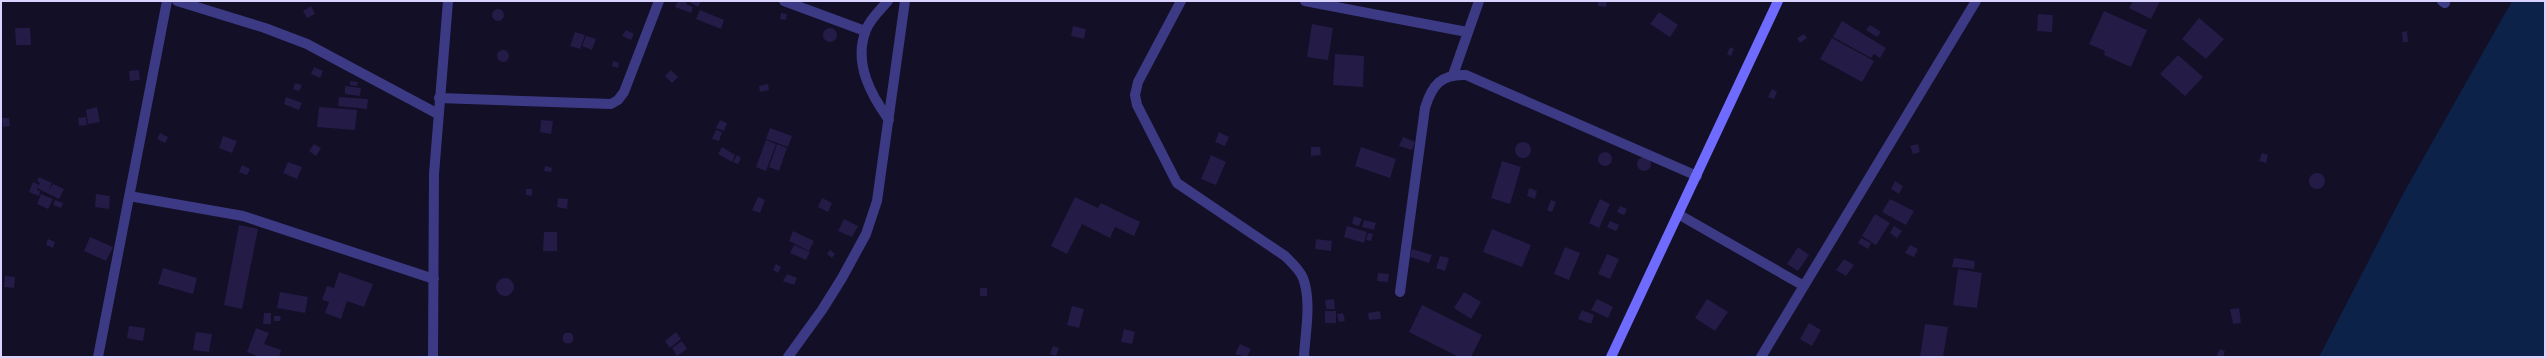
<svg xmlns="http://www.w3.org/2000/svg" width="2546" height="358" font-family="Signika,sans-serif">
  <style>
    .water { fill: #0c2248 }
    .building { fill: #241b47 }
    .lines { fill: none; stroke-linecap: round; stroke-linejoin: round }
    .minor { stroke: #3d3a85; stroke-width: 10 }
    .secondary { stroke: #6f6bff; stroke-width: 10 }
  </style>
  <rect width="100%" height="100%" fill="#130f26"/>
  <path class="water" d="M2512,1h33v356h-226l83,-161z"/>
  <path class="building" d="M678,1h9l-1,3 7,3 -2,6 -16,-6z
    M688,1h13l-3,6z
    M1598,1h9l-1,6 -8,-1z
    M2133,1h27l-9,18 -22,-11z
    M311,6l4,8 -8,4 -4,-7z
    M492 15a6 6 0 1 1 12 0a6 6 0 1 1-12 0Z
    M700,10l24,10 -3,9 -25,-10z
    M2104,11l43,19 -16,37 -27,-12 1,-4 -16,-7z
    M1659,12l19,13 -8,12 -20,-13z
    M781,13l6,1 -1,6 -6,-1z
    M2038,14l15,1 -1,17 -15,-1z
    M2199,18l25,21 -18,20 -24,-20z
    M1842,21l44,27 -6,10 -6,-4 -3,4 -38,-21z
    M1312,24l21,4 -5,32 -21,-3z
    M1870,25l11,7 -4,5 -11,-7z
    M1073,26l13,3 -2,10 -13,-3z
    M823 35a7 7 0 1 1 14 0a7 7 0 1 1-14 0Z
    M15,28h15l1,17h-15z
    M626,30l8,4 -3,6 -9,-4z
    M2407,31l1,11h-5l-1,-10z
    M575,32l10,3 -5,14 -10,-3z
    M1804,34l3,4 -7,5 -3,-5z
    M586,36l10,3 -4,11 -10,-4z
    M1832,38l42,23 -12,21 -42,-23z
    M1730,47l4,2 -3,7 -4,-2z
    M497 56a6 6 0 1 1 12 0a6 6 0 1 1-12 0Z
    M1335,54l29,2 -1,31 -30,-2z
    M2178,55l25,22 -18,19 -25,-22z
    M613,61l6,2 -1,5 -6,-2z
    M314,67l9,4 -3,7 -9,-4z
    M139,70l1,10 -10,1 -1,-10z
    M671,70l7,7 -6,6 -7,-7z
    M350,81l8,1 -1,4 -7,-1z
    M295,83l7,2 -3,6 -6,-2z
    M768,84l1,6 -9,2 -1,-6z
    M345,86l16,2 -1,8 -15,-2z
    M1772,89l5,3 -3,7 -6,-2z
    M286,97l16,6 -3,7 -15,-6z
    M339,97l29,2 -1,10 -29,-3z
    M97,107l3,15 -12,2 -2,-14z
    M319,107l38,3 -2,20 -38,-3z
    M86,117l1,8 -8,1 -1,-8z
    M2,118h7l1,8 -7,1z
    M541,120l12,1 -2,13 -11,-2z
    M720,120l7,3 -3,8 -8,-3z
    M770,128l22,8 -4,11 -22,-8z
    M716,130l6,2 -3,9 -7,-2z
    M1219,132l10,5 -4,9 -10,-4z
    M160,133l8,4 -3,6 -8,-4z
    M223,136l14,5 -5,12 -13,-5z
    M1403,137l12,5 -3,8 -13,-4z
    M766,140l10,4 -10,27 -10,-4z
    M1515 150a8 8 0 1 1 16 0a8 8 0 1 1-16 0Z
    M314,144l7,4 -5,8 -7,-5z
    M777,144l10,4 -8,23 -10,-4z
    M1918,144l2,8 -7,2 -3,-8z
    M722,147l13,8 -3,7 -14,-8z
    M1311,147h9l1,8 -10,1z
    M1361,147l35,12 -6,19 -35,-12z
    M1598 159a7 7 0 1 1 14 0a7 7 0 1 1-14 0Z
    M2262,153l6,2 -2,8 -7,-2z
    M737,155l4,3 -3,6 -5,-2z
    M1211,155l15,7 -10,23 -15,-6z
    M1637 164a7 7 0 1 1 14 0a7 7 0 1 1-14 0Z
    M1502,161l19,6 -11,37 -19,-6z
    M288,162l14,5 -5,12 -14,-6z
    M242,165l8,4 -3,6 -8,-3z
    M545,166l7,2 -1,4 -7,-1z
    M2309 181a8 8 0 1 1 16 0a8 8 0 1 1-16 0Z
    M39,177l13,6 -3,7 4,-6 11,5 -5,10 -22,-11v2l3,1 -1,5 -10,-4 4,-10 6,3 1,-2 -3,-2z
    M1895,181l8,5 -4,8 -8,-5z
    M1529,188l8,3 -2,8 -8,-3z
    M526,189h6v7l-6,-1z
    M41,194l12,5 -5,10 -11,-5z
    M96,194l14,2 -1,13 -14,-2z
    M758,197l7,3 -5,13 -8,-3z
    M1075,197l23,11 3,-5 39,19 -6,14 -19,-9 -5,11 -28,-14 -15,30 -16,-8z
    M558,198l10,1 -1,10 -10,-2z
    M822,198l10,5 -4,9 -10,-5z
    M1600,199l10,5 -11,24 -10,-5z
    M1890,199l24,12 -8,14 -24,-13z
    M55,200l8,3 -2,5 -8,-3z
    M1551,200l5,2 -4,10 -5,-2z
    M1620,206l7,3 -3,6 -7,-3z
    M1875,214l15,9 -14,22 -14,-9z
    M1354,216l8,3 -3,7 -7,-2z
    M844,219l14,7 -6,11 -14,-6z
    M1364,220l12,3 -2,7 -12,-3z
    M1610,221l9,4 -3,6 -9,-4z
    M239,225l19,4 -16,80 -18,-4z
    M1347,226l20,6 -3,11 -20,-6z
    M1894,226l8,5 -5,7 -7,-5z
    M1492,229l39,16 -9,22 -39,-15z
    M793,231l21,10 -5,10 -20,-10z
    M544,232h13v19h-14z
    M1368,233l5,1 -2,7 -5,-1z
    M90,237l23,10 -7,14 -22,-10z
    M1861,238l10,5 -3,6 -10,-6z
    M48,239l7,3 -2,6 -7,-3z
    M1316,239l16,2 -1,10 -16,-2z
    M794,245l16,7 -4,8 -16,-7z
    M1910,245l8,4 -4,8 -9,-4z
    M1565,247l15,6 -11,27 -15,-6z
    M1798,247l11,8 -11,16 -11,-7z
    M1412,249l20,6 -3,8 -19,-6z
    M830,250l5,4 -3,4 -5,-4z
    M1607,254l12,5 -9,20 -12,-5z
    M1440,256l9,2 -4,13 -9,-3z
    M1954,258l21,3 -1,8 -22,-2z
    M1844,259l10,6 -8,11 -10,-6z
    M776,264l5,3 -3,6 -5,-3z
    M163,268l34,10 -4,16 -35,-10z
    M1958,269l24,4 -5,35 -24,-3z
    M339,272l34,12 -9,23 -17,-6 -6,18 -16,-6 4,-11 -7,-2 5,-14 7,2z
    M1378,273l11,1 -1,8 -11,-1z
    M787,274l10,4 -3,7 -11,-4z
    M5,276l10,1 -1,11 -10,-1z
    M496 287a9 9 0 1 1 18 0a9 9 0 1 1-18 0Z
    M980,288h7v8h-7z
    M280,292l28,5 -3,16 -28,-5z
    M1464,292l17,10 -10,17 -17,-11z
    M1334,299l1,10h-9l-1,-9z
    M1597,299l16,8 -5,11 -17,-8z
    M1707,299l21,13 -13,19 -20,-13z
    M1422,305l60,30 -11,22h-12l-50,-25z
    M1072,306l12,3 -5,19 -12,-3z
    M2239,308l2,15 -8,1 -3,-15z
    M1582,310l12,5 -3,9 -13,-5z
    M1325,311h11v12h-11z
    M1380,311l1,8 -12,1 -1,-7z
    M264,313h7v11h-8z
    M1343,313l2,8 -6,1 -2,-8z
    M274,316h7l-1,5h-6z
    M1809,323l12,7 -9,16 -12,-7z
    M1925,324l23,3 -5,30h-23z
    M129,326l16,2 -2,13 -16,-3z
    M256,328l13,5 -5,11 17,6 -2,7h-19l-13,-5z
    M1124,329l11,3 -3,12 -11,-2z
    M196,332l16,2 -3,18 -16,-2z
    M676,332l5,7 -11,9 -5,-7z
    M562.5 338a5.5 5.5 0 1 1 11 0a5.5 5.5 0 1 1-11 0Z
    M682,341l5,8 -10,7 -5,-8z
    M1240,344l11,5 -4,8 -12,-3z
    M1053,346l6,2 -3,8 -6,-2z
    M2220,349l5,2 -2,6h-7z"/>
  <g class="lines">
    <path class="minor" d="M177,1l88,27 42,16 131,70
      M784,1l81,30
      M888,1c-8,9 -18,18 -22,29 -13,33 5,65 23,90
      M1181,1l-43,81 -3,13 2,10 40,78 108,73c7,7 15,14 18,22 9,24 2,55 1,79
      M1305,1l162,31
      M2442,1l3,2
      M1453,75l26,-74
      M439,98l172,6 7,-4 6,-8 35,-91
      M129,196l114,20 191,63
      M1678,214l126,72
      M1400,292l25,-184c7,-23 16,-34 41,-33l231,101
      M98,357l69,-356
      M433,357l1,-183 14,-173
      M788,357l34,-47 20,-32 24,-44 11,-33 28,-200
      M1761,357l215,-356"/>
    <path class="secondary" d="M1611,357l167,-356"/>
  </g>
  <rect width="2546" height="358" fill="none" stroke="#d9d4ff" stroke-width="4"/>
</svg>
